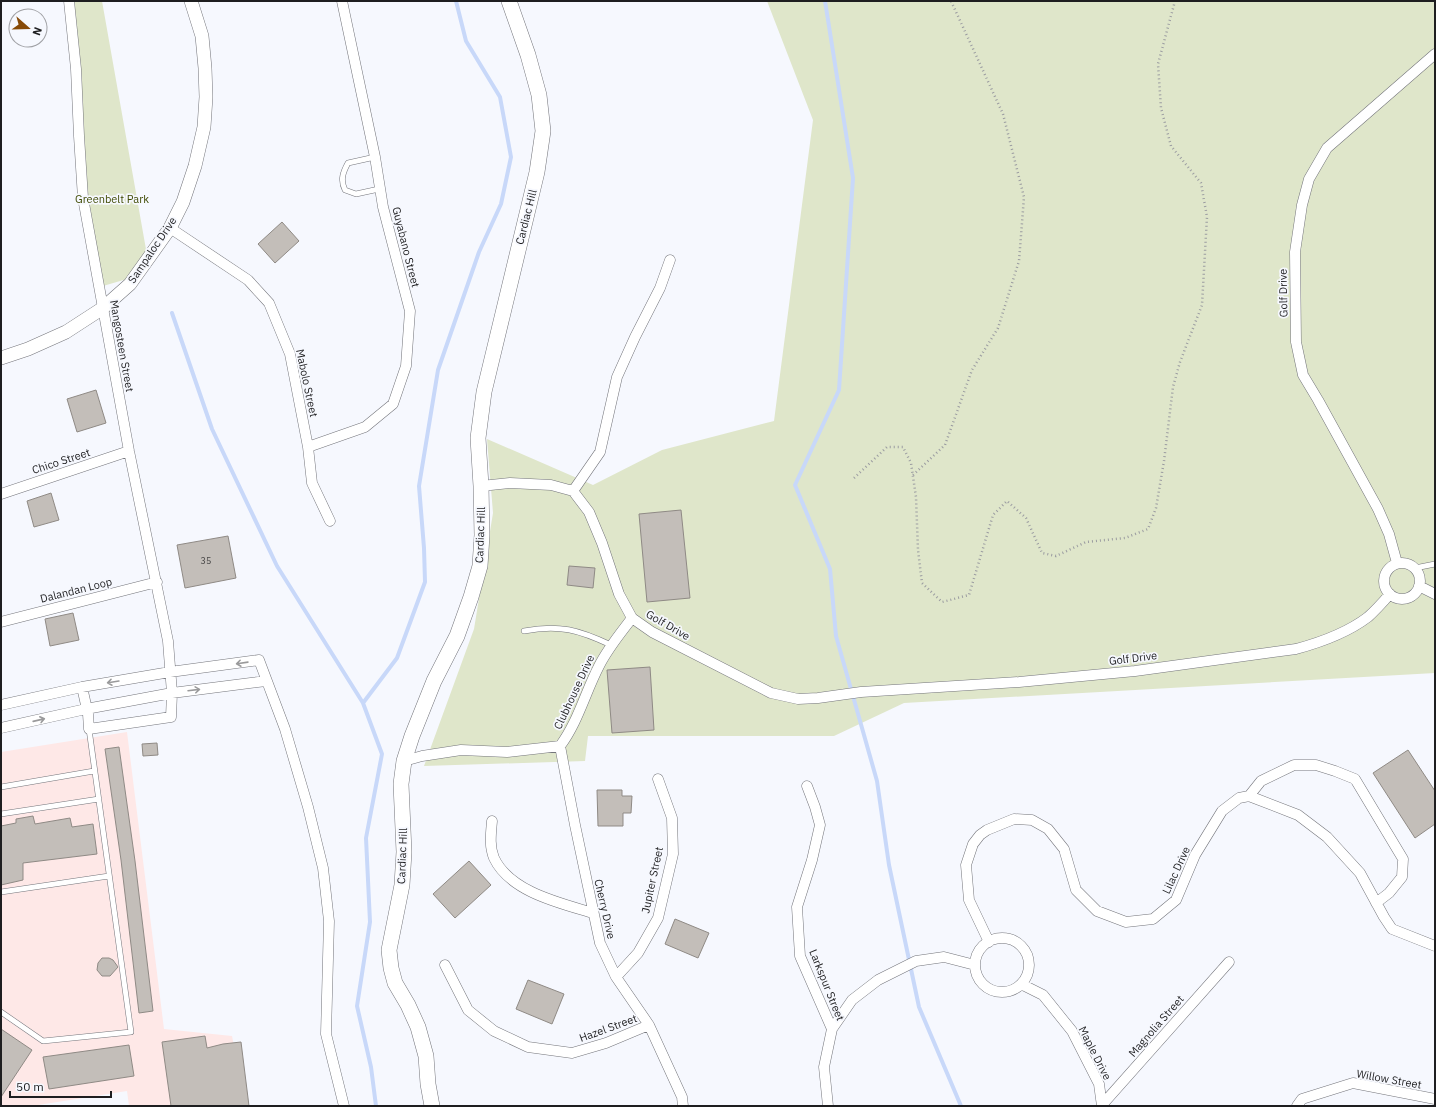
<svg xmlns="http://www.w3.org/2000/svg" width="1436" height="1107" font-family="'IBM Plex Sans',sans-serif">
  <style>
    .education { fill: #fee8e7 }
    .green { fill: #dfe6ca }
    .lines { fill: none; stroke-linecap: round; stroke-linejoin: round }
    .stream { stroke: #c8d8f9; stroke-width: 4 }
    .building { fill: #c3beb9; stroke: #8f8a85 }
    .service-casing { stroke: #74757b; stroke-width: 6 }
    .minor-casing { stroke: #74757b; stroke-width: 11 }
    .tertiary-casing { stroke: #74757b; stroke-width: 14 }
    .secondary-casing { stroke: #74757b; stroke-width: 16 }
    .path { stroke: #9b9ca1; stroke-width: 2.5; stroke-dasharray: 1 3; stroke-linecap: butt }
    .service { stroke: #fff; stroke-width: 5 }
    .minor { stroke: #fff; stroke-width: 10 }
    .tertiary { stroke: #fff; stroke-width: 13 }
    .secondary { stroke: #fff; stroke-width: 15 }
    .oneway { stroke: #9a9a9b }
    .labels { text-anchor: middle; stroke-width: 3.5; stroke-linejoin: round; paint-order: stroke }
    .number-label { font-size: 9px; fill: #474646 }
    .park-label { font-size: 11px; fill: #3e4900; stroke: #f6f8fe }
    .street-label { font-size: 11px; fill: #1e1e20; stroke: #f6f8fe }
  </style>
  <rect width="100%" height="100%" fill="#f6f8fe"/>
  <path class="education" d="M127,732l37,297 68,7 14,70h-117l-2,-15 -95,15h-31v-354z"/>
  <path class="green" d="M71,1h31l45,254 -20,24 -24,7 -17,-88 -4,-63 -1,-66z
    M767,1h668v672l-531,30 -70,33h-246l-3,25 -161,5 50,-137 19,-116 -6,-74 106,46 69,-35 112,-29 39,-301z"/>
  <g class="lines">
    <path class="stream" d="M825,1l28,177 -14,212 -44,95 35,84 6,67 41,145 12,84 30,142 42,99
      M172,313l40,116 65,137 86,137 19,51 -16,84 4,84 -13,84 14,61 5,39
      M363,703l34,-45 28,-76 -1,-34 -5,-62 19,-116 41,-118 22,-48 10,-47 -11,-60 -34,-56 -10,-40"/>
  </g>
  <path class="building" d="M282,222l17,19 -24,22 -17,-19z
    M96,390l10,33 -29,9 -10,-33z
    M51,493l8,27 -25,7 -7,-26z
    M681,510l9,88 -43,4 -8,-88z
    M228,536l8,42 -51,10 -8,-43z
    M569,566l26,2 -2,20 -26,-3z
    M73,613l6,27 -29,6 -5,-27z
    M650,667l4,63 -42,3 -5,-63z
    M157,743l1,12 -15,1 -1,-12z
    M119,747l16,114 18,150 -14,2 -18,-153 -16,-111z
    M1408,750l27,41v33l-20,14 -42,-65z
    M597,790h25v6h10l-1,17h-8v13h-25z
    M33,816l2,8 35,-6 2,9 21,-3 4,30 -74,9v17l-22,5v-59l15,-3v-4z
    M469,861l22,24 -36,33 -22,-24z
    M675,919l34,14 -11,25 -33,-14z
    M102,958h7l4,2 5,7 -8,9h-8l-5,-6 1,-7z
    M528,980l36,14 -12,30 -36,-15z
    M1,1029l31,21 -31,47z
    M205,1036l2,12 16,-4 18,-2 8,64h-78l-9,-64z
    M129,1045l5,31 -85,13 -6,-32z"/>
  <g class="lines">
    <g class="service-casing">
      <path id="service" d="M375,157l-27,6c-5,9 -8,17 -3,27l11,4 23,-5
        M1415,568l20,-4
        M524,631c35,-7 55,-1 87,14
        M1,787l93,-16
        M1,814l98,-15
        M1,892l108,-16
        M1,1012l42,29 88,-9 -42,-303"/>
    </g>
    <g class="minor-casing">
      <path id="minor" d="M69,1l7,68 3,67 4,62 46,253 39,190 4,52 -1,24 -82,12 -1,-15 -6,-27
        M170,228l78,52 21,23 21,51 18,93 4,36 18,38
        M308,447l57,-20 28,-23 13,-38 4,-55 -27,-104 -8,-50 -33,-156
        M481,486l29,-3 41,2 22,6 16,21 13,31 17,51 13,24 20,14 119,61 27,6 20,-1 43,-6 158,-10 116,-11 161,-22c26,-7 51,-16 72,-32 8,-7 15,-15 22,-23
        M573,491l27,-39 17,-75 18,-40 25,-49 10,-28
        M1,494l128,-43
        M1397,563l-8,-29 -11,-25 -60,-109 -15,-25 -7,-33 -1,-90 7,-47 7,-26 18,-31 108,-94
        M1384 581a18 18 0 1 1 36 0a18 18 0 1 1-36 0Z
        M1419,586l16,8
        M1,622l156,-40
        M1,705l81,-18 88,-15 89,-12 26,69 23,78 15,61 6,53 -3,113 18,72
        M1,728l85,-19 86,-16 94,-12
        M560,746l15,79 25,118 16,34 33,48 33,72 1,9
        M404,761l18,-5 39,-6 46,2 53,-6c18,-24 25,-53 39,-80 9,-18 21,-32 33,-48
        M807,786l8,21 5,18 -8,35 -15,47 3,49 32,73
        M1249,796l12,-15 33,-16h22l19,6 20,8 48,80 -1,18 -13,16 -13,10
        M492,821c-1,12 -3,25 2,37 16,34 66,45 99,55
        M975 965a27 27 0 1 1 54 0a27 27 0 1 1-54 0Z
        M989,942l-20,-42 -3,-35 7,-21 7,-9 7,-5 27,-11 18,1 16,9 16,20 12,41 21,21 29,11 27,-3 23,-19 19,-45 27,-44 17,-13 10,-2 49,19 29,22 33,36 24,44 8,12 43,17
        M445,965l23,45 26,21 34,16 44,6 34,-10 43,-18
        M616,977l22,-24 20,-35 15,-64 -1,-36 -14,-39
        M1021,984l22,11 29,36 27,53 3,22
        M1102,1105l127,-143
        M828,1106l-4,-39 8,-38 20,-29 26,-20 38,-19 28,-4 31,8
        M1297,1106l5,-7 51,-16 82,16"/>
    </g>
    <g class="tertiary-casing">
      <path id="tertiary" d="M1,358l27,-9 38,-17 37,-24 27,-24 40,-56 13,-26 12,-36 9,-39 2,-30 -1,-29 -3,-32 -11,-35"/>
    </g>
    <g class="secondary-casing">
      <path id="secondary" d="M432,1106l-4,-22 -2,-28 -8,-29 -10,-22 -13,-22 -4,-15 -2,-18 13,-65 2,-33 -3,-68 3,-23 8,-25 22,-55 23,-45 14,-39 9,-31 2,-31 -1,-49 -3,-48 6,-46 53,-220 6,-41 -4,-36 -11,-40 -19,-54"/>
    </g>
    <path class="path" d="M913,475l32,-30 27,-75 26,-42 21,-67 5,-64 -21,-83 -52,-113
      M854,478l33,-31h16l8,16 5,34 2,53 4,33 20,19 27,-7 24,-80 14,-14 19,17 16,35 14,3 30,-14 39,-4 23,-9 8,-21 8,-47 9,-74 7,-25 22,-57 5,-88 -6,-34 -30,-37 -10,-38 -3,-44 17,-63"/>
    <use href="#service" class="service"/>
    <use href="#minor" class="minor"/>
    <use href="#tertiary" class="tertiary"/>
    <use href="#secondary" class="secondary"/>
  </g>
  <defs><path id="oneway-shaft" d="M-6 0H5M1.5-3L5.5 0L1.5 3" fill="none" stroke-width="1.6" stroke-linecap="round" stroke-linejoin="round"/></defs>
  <g class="oneway">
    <use href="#oneway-shaft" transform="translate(242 663) rotate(172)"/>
    <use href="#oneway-shaft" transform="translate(113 682) rotate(171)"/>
    <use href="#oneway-shaft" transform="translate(194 690) rotate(-7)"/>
    <use href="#oneway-shaft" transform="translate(39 720) rotate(-13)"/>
  </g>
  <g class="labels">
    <g class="number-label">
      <text x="206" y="564">35</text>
    </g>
    <g class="park-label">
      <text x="112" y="203">Greenbelt Park</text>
    </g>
    <g class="street-label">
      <text transform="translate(526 217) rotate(-76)" y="4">Cardiac Hill</text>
      <text transform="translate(406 247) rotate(76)" y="4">Guyabano Street</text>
      <text transform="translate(152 250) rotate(-56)" y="4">Sampaloc Drive</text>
      <text transform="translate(1283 293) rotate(-91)" y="4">Golf Drive</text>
      <text transform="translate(122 346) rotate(80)" y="4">Mangosteen Street</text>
      <text transform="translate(307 383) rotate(78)" y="4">Mabolo Street</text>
      <text transform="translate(61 461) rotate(-18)" y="4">Chico Street</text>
      <text transform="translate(480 535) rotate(-88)" y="4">Cardiac Hill</text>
      <text transform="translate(76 590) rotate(-14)" y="4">Dalandan Loop</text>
      <text transform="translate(668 625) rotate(30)" y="4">Golf Drive</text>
      <text transform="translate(1133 658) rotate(-7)" y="4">Golf Drive</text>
      <text transform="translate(574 692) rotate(-65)" y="4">Clubhouse Drive</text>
      <text transform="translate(402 856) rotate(-88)" y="4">Cardiac Hill</text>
      <text transform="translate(1176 870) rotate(-65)" y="4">Lilac Drive</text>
      <text transform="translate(652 880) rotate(-78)" y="4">Jupiter Street</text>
      <text transform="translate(605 909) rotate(77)" y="4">Cherry Drive</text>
      <text transform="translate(827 985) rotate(68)" y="4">Larkspur Street</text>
      <text transform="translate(1156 1026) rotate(-49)" y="4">Magnolia Street</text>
      <text transform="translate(608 1028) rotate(-20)" y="4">Hazel Street</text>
      <text transform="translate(1095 1053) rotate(63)" y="4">Maple Drive</text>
      <text transform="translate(1389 1079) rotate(10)" y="4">Willow Street</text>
    </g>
  </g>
  <rect width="1436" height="1107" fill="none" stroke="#1e1e20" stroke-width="4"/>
  <g transform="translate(28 28) rotate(110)"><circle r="19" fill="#f6f8fe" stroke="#a0a1a5"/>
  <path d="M0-3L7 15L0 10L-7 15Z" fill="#874a07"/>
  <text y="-6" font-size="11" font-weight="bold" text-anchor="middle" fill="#1e1e20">N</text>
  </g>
  <path d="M10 1091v6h101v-6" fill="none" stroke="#1e1e20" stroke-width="2"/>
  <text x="16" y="1091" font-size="12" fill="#1e1e20" stroke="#f6f8fe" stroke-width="3" paint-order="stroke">50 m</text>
</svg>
